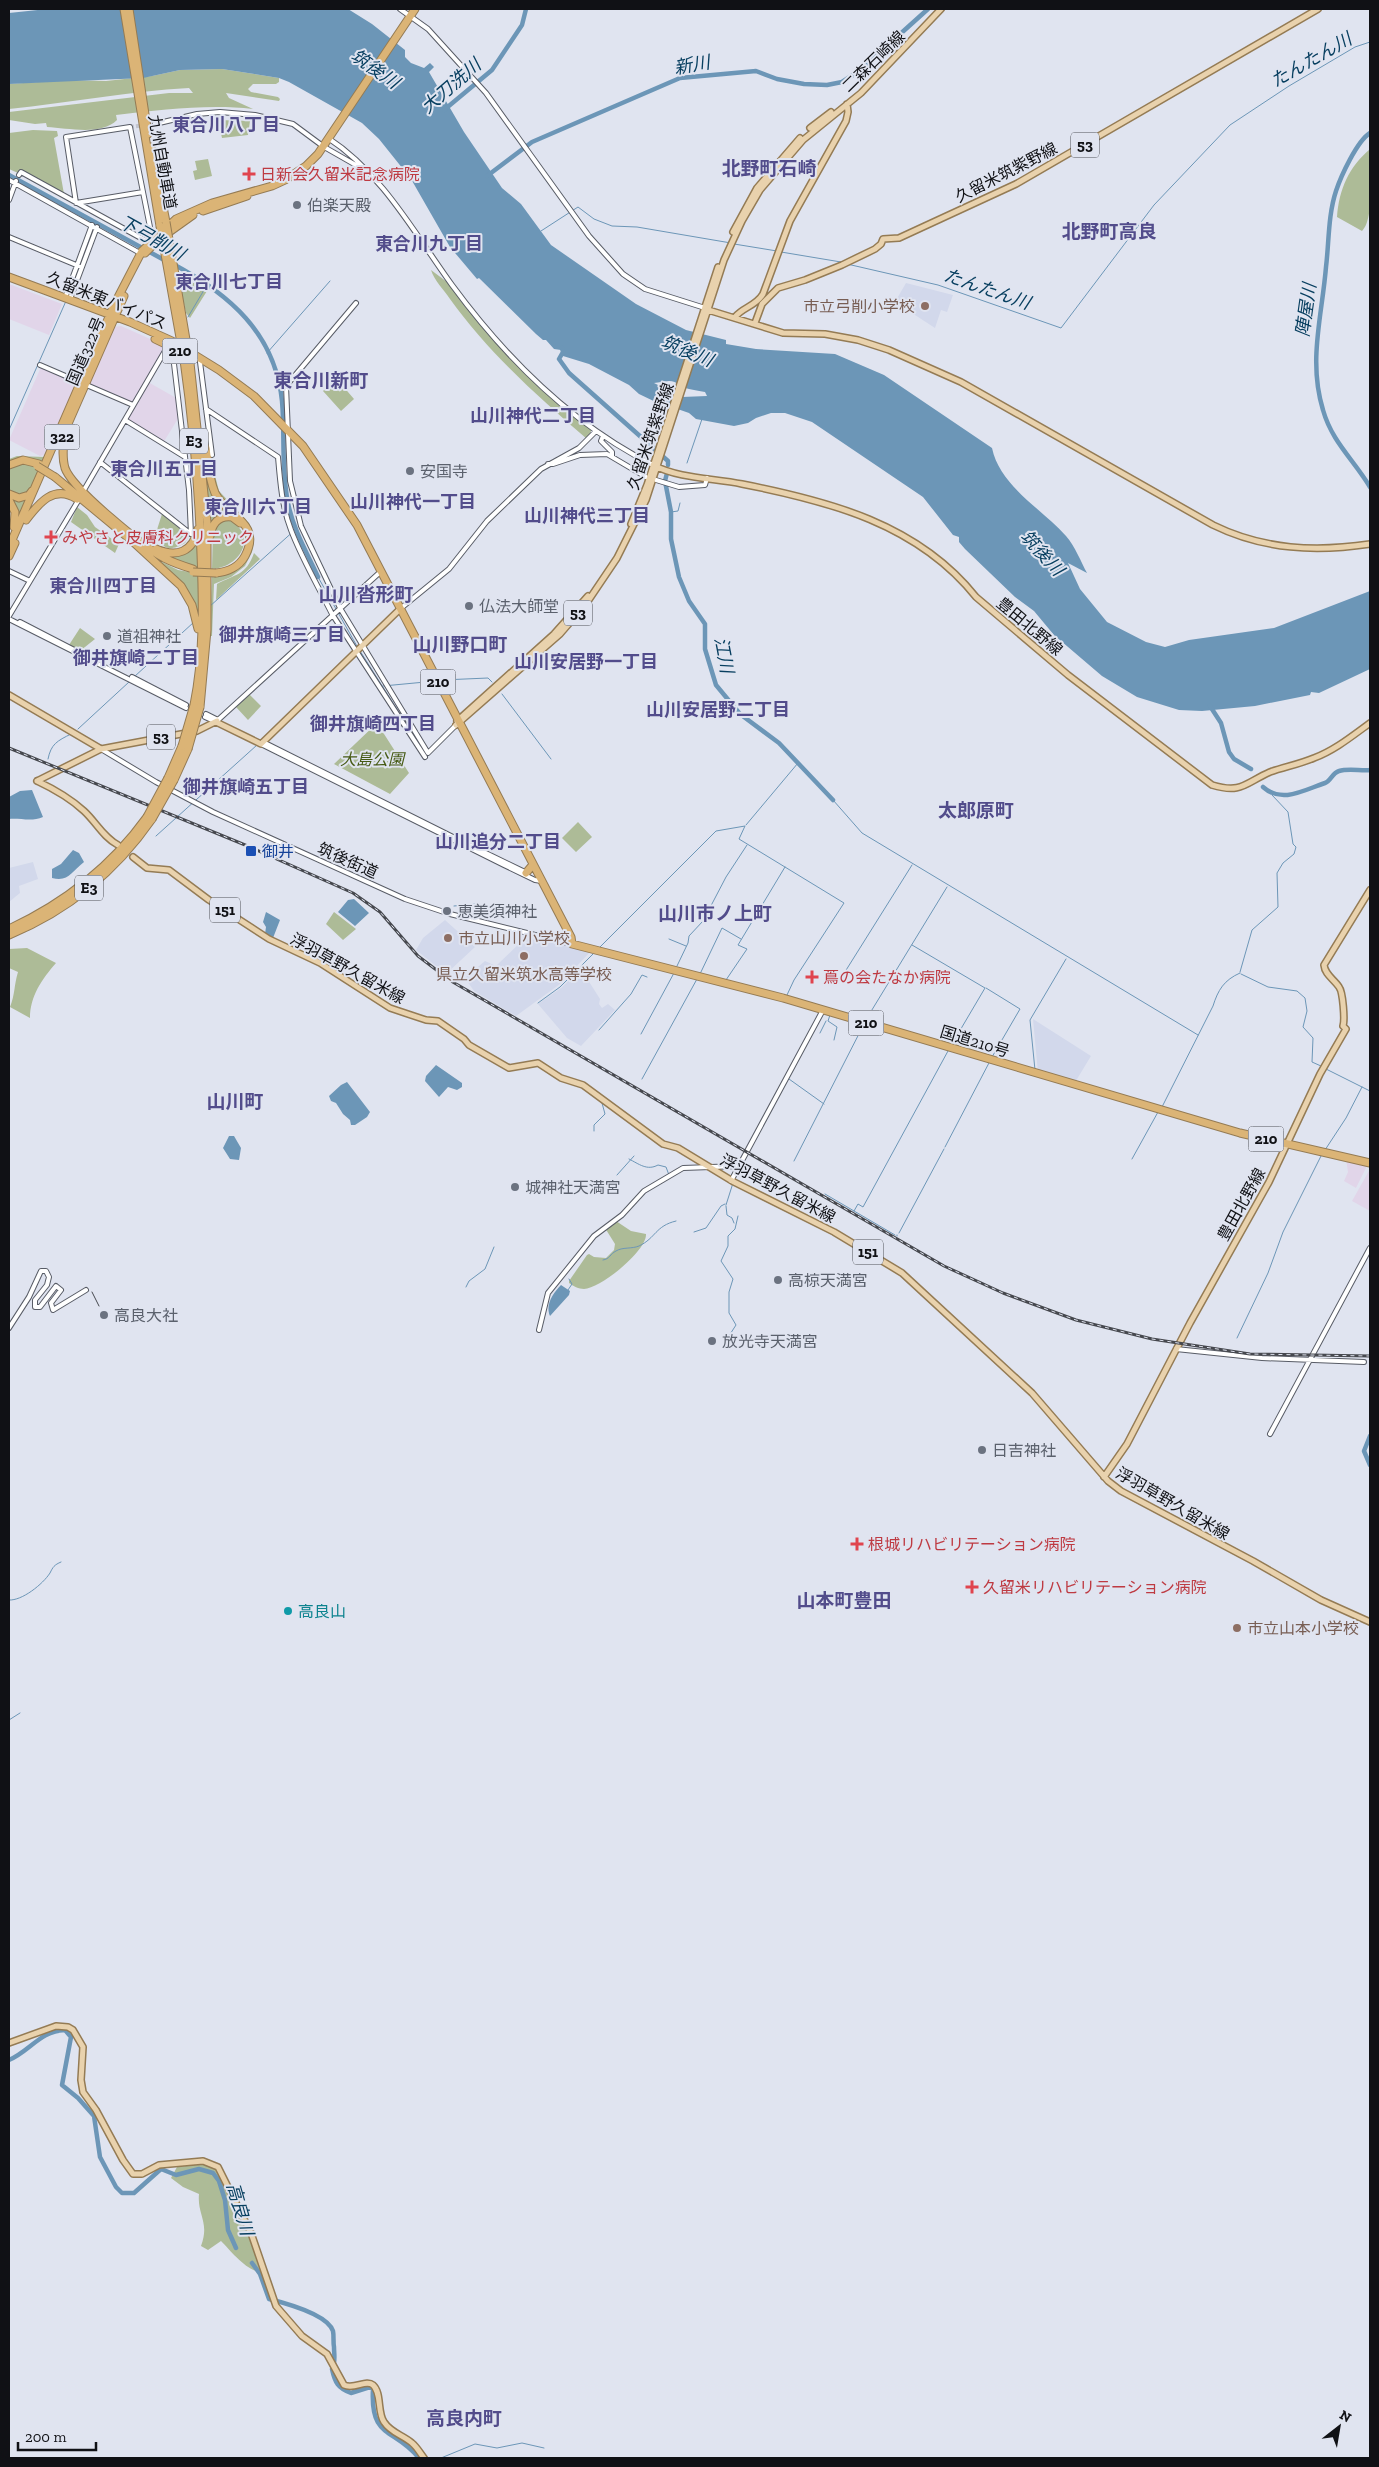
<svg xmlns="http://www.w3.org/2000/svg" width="1379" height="2467" font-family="'Zilla Slab','Noto Sans JP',serif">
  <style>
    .commercial { fill: #e1d5e9 }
    .built { fill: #d2d8eb }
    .green { fill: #adbb97 }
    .water { fill: #6c96b7; fill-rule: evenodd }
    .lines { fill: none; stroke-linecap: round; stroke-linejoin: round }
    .stream { stroke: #6c96b7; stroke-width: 1 }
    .river { stroke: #6c96b7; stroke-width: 4.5 }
    .minor-tunnel { stroke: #c1c4cf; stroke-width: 4; stroke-dasharray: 4 2; stroke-linecap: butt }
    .minor-casing { stroke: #585c66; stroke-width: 6 }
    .major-casing { stroke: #947b54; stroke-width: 8 }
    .highway-casing { stroke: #947b54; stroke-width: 9 }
    .minor { stroke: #fff; stroke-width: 4 }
    .major { stroke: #e9d2ad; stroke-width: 5 }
    .highway { stroke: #dbb476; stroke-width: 7 }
    .tram { stroke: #46484e; stroke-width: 1 }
    .rail-casing { stroke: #46484e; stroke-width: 3 }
    .rail { stroke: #e0e4f0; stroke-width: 1; stroke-dasharray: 4; stroke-linecap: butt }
    .highway-bridge-casing { stroke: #947b54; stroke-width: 9; stroke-linecap: butt }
    .highway-bridge { stroke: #dbb476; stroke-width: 7 }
    .health-dot { fill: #e0444e; stroke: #e0e4f0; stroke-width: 2 }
    .worship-dot { fill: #6b7280; stroke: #e0e4f0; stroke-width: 2 }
    .education-dot { fill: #8d6e63; stroke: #e0e4f0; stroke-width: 2 }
    .transit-dot { fill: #1a4fb4; stroke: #e0e4f0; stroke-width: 2 }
    .culture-dot { fill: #0f9aa8; stroke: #e0e4f0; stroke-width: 2 }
    .labels { text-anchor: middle; stroke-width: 4; stroke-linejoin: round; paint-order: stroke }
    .shield { fill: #e0e4f0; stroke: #4e5057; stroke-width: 1 }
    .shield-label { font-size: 15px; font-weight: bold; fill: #101115 }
    .street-label { font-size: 16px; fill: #101115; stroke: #e0e4f0 }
    .health-label { font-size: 16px; fill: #be3a42; stroke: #e0e4f0; text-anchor: start }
    .worship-label { font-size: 16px; fill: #5b616d; stroke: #e0e4f0; text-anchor: start }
    .education-label { font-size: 16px; fill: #785e54; stroke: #e0e4f0; text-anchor: start }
    .park-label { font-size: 16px; font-style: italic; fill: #465a14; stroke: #e0e4f0 }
    .transit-label { font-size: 16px; fill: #164399; stroke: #e0e4f0; text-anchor: start }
    .culture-label { font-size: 16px; fill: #0d838f; stroke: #e0e4f0; text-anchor: start }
    .water-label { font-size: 18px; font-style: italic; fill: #083f60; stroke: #e0e4f0 }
    .neighbourhood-label { font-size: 18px; font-weight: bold; fill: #524c8b; stroke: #e0e4f0 }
    .quarter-label { font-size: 19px; font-weight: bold; fill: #524c8b; stroke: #e0e4f0 }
  </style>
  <rect width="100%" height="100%" fill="#e0e4f0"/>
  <path class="commercial" d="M9,284l53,20 -13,31 -40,-16z
    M121,326l45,20 -33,57 -45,-20 26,-56z
    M41,367l37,14 -23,52 -11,22 -4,1 -31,-16z
    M148,382l30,17 1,18 -16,26 -36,-23z
    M1346,1159l22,5 -12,24 -12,-7 4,-9z
    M1370,1169v42l-18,-10z"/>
  <path class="built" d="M906,283l47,12 -6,17 -6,-2 -6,18 -40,-26z
    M33,862l5,17 -19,7 1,7 -11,9v-34z
    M445,920l30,27 -29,27 -30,-24 7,-12z
    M527,936l63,16 -30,32 -44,32 -42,-25 -9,-13 20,-17 11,5z
    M581,969l19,30 -1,5 3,4 6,-4 7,6 -34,36 -14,-8 -29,-34 23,-16z
    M1033,1019l58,37 -17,28 -36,-11z"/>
  <path class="green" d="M222,69l57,9v4l-3,2h-23l-5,5 3,3 27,5 2,2 -1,2 -53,-8 3,5 24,11c-46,-5 -91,1 -137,6l1,5c-16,16 -49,8 -70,7l-1,-4 -11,1 -26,-4v-8l160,-19h24l-4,-5c-60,3 -120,15 -180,21v-25l58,-4 39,1 46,-5 28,-6z
    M218,120l32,1 -2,14 -26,3z
    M33,130l24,1 1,5 -4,2 10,56 -43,-24 -3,3 -9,-4v-36z
    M1370,149c0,17 5,70 -8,82l-25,-14c2,-28 12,-50 33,-68z
    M208,159l4,17 -17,4 -2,-9 4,-1 -2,-9z
    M431,270l20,15 69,81 72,63 -5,10c-50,-43 -99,-87 -137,-140 -6,-9 -16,-19 -19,-29z
    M177,273l30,18 -17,27 -4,-5z
    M336,378l18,21 -13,12 -18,-20z
    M17,456l28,1 -35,82 5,-20 -6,-15v-45z
    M210,456l9,35 30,32 5,19 -2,10 -7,14 -14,11 -17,7 -2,52h-2l2,-61 28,-10 10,-34 -35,-43z
    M206,466l3,16 20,33 -20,16z
    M77,507l10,8 8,12 24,17 -4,9 -44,-31z
    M162,514l27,22 -4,7c-16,9 -19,5 -31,-4z
    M225,518c34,14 18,49 -13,51l1,-42z
    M199,536l1,32 -29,-8 -5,-5 17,-1z
    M254,553l6,6 -44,41 1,-16c18,-10 29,-8 37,-31z
    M162,562l16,8 22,4v51l-3,-12 -36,-48z
    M80,628l15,11 -15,12 -11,-6z
    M249,694l12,12 -13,14 -12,-13z
    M377,723l32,50 -19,21 -56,-30z
    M578,822l14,15 -16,15 -14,-14z
    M334,912l22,17 -13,11 -17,-16z
    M27,948l29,15c-14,16 -26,33 -26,55l-20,-11c5,-12 4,-22 8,-35l-9,-4v-19z
    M616,1221l15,10 15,3c1,17 -45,54 -62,55 -5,0 -11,-3 -15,-6v-2l18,-26 2,-1 5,3 12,1 8,-8 1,-6 -10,-16z
    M203,2164l10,3 6,5 30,62 13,38c-15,0 -31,-21 -41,-31l-13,9 -7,-4c9,-24 -4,-31 -2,-52l-16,-7 -12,-9 6,-11z"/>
  <path class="water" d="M47,9h301l24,15 33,26v7l6,6 13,5 6,-5 4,4 -5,5 35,60 38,56 19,16 30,41 85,59 50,26 40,10v4l30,5 79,5 49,21 108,73c8,38 49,60 74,88 9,10 15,26 21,37l-19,-10 12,26 27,33 39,20 19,5 24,-7 85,-12 96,-37v78l-51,24 -8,-1 -1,3 -55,11 -53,5 -23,-1 -42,-13 -35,-21 -48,-41 -20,-24 -19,-14 -50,-48 -6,-7v-5l-6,-2 -30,-38 -111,-75 -27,-9h-14l-15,5 -8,5 -14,3 -38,-7 -7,-6 -20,-7h-5l-25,-12 -10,-9 -40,-21 -26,-8 -2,-6 -7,-1 -8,-9h-3l-7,-6 -57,-56 -2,1 -27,-32 -39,-68 -32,-40 -17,-16 -73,-41 -10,-4 -57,-9 -42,1 -37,8 -134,6v-71zM669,381c8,0 13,7 20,8 5,1 10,2 16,3l2,4 -25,1 -28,-14z
    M32,790l11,27c-11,5 -22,1 -34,2v-22l11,-6z
    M73,850l6,3 5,9c-13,10 -15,20 -32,16v-9l9,-5z
    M354,899l15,14 -14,13 -17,-14 10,-12z
    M266,912l14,8 -7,18 -8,-4 1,-7 -3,-5z
    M436,1065l26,18v4l-5,3 -9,-3 -9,10 -14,-16 1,-5z
    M347,1082l23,30 -3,5 -12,8h-4l-1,-5 -7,-6 -7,-11 -5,-2 -2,-5 12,-11z
    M229,1136h5l7,12 -2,12 -9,-1 -7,-11z
    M561,1285l9,6 -1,4 -19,21c-5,-11 3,-23 11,-31z"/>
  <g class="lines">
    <path class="stream" d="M541,231l37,-24 16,12 18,7 25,1 94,16
      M734,244l43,7
      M781,252l60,10
      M80,264l15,-42
      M847,264l91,21 123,43 93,-123 76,-80 59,-39 66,-39 15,-5
      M68,297l11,-29
      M188,317l19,-32
      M267,353l63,-72
      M9,430l57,-129
      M687,463l15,-44
      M671,512l7,-1 2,-8
      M318,577l40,71
      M209,607l87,-78
      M360,651l64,101
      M134,677l60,-55
      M442,680l46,-2 4,4
      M383,686l53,-5
      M502,694l49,65
      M78,729l51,-47
      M262,740l34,-34
      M48,759c3,-15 9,-18 23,-25
      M833,800l29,33 336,202
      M746,825l52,-62
      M156,836l101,-91
      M454,906l22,-2 39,9
      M669,939l17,7
      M912,945l73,43 -33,56
      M599,948l117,-117 29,-5 -6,13 105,64 -50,77 -7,15
      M677,966l11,-23 1,-7 14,-15 23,-44 21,-32
      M1240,972l12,-42 26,-23 -1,-34 6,-10 11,-9 2,-7 -3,-3 -5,-32 -16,-17
      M700,974l22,-46 19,11
      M1241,974l27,13 29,4 8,7 2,13 -4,16 10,11 -1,24 9,4
      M843,975l69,-110
      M726,980l21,-31 -9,-4 47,-78
      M986,988l34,21 -28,48
      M538,1003l22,-16 35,-35
      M830,1015l-2,6 9,6 -3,13
      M867,1018l80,-131
      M599,1030l32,-36 11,-19 5,2
      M820,1033l6,-12
      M641,1034l33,-61
      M1324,1068l46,23
      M1035,1070l-5,-50 36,-61
      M642,1079l55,-100
      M789,1079l35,25
      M1162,1107l51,-101c5,-16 11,-26 27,-33
      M594,1131v-6l11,-11 -3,-11
      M945,1147l45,-86
      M1325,1150l21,-32 16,-31
      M629,1159c10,5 18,12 29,6l8,2 3,8
      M1132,1159l26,-47
      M794,1161l70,-137
      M617,1175l17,-19
      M734,1179l29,-53
      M825,1194l70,41
      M726,1205l7,-22
      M726,1206l1,9 5,3 2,5
      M854,1211l4,-7 5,3 85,-156
      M694,1232l12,-4 15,-22 4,-2
      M899,1233l45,-84
      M897,1236v-1
      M603,1260c7,-1 7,-6 13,-9 6,-4 16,-2 23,-5 17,-8 16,-20 37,-25
      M466,1287l3,-6 16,-12 9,-22
      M568,1290l4,-6 -3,-5
      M1237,1338l31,-65 15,-41 38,-76
      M725,1342l11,-17 -7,-12v-21l4,-13 -12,-18 7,-15v-10l7,-7 3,-13
      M9,1600c13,1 34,-16 41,-27 3,-6 4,-8 11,-11
      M9,1720l11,-7
      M441,2458l34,-14 22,4 25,-5 22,5"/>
    <path class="river" d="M444,110l48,-40 30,-45 4,-16
      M1370,133c-13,8 -29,43 -34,58 -8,24 -7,52 -10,76 -4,49 -18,94 -3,143 9,32 31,50 47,77
      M9,175l157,86
      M487,176l45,-34 148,-64 76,-7 21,8 27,5 23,1 15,-3 17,-11 69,-62
      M173,264c56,30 102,69 109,137 3,34 -1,68 6,102 5,26 19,50 30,74
      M562,348l1,4 -4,7 10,14 99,88v4
      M667,473l-2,8 6,31v27l8,38 10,24 16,23v25l11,36 24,29 39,29 54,57
      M1210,706l11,17 8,29 5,7 17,10
      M1263,787c19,17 41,3 62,-4 6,-2 7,-10 14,-12 9,-3 22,0 31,-1
      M1370,1436l-6,15 6,14
      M9,2060c21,-9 31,-29 56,-30l6,7 -9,48 16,13 16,18 6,41 16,30 6,6h12l27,-24 15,6 23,-6 14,4 6,8 6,19 3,30 8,18
      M252,2263l8,11 9,25c16,4 58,15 64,32 1,5 0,11 1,16 0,8 2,15 -2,22 3,14 6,19 19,24l19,-6 3,2c-3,51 21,38 46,69"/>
    <path class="minor-tunnel" d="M130,127l25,-3"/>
    <g class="minor-casing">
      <path id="minor" d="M400,9l28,20 58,64 103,143 34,38 22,15 60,19
        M155,124l42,-10 23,-2 35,3 38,9 27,20
        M328,138c54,35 87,96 124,147 53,72 121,140 201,180
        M326,148l35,20
        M19,175l2,-3 129,71
        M9,180l131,73
        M143,192l-67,11 -10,-66 64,-10 23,115
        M9,200l7,-19
        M9,237l72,30
        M65,298l27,-73
        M70,299l27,-72
        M356,303l-70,83 4,95 11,45 39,82 88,145 28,-28
        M172,347l17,143 2,44
        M200,362l12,93
        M40,365l93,40
        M206,409l72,48c2,24 4,50 13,73 11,29 27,56 41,84l93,143
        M125,420l60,37
        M603,436l-2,5 11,11v4
        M100,462l91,72
        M548,464h5l27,-9 27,-1 39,23
        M656,480l23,7 26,-2 2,-7
        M84,490l85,-146
        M9,571l21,10
        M400,609l49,-40 38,-48 54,-52 38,-21 17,-17
        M9,616l69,-115
        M9,619l177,89
        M20,622l60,31
        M132,677l54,28
        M206,714l12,6 160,-146
        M205,717l11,5
        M263,742l190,95
        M261,744l243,121 31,15 7,1
        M101,749l55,33 57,30 192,87 45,15 122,30
        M459,840l68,33
        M731,1181l92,-171
        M9,1328l20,-31 12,-26h5l3,6 -2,8 -12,15v7h5l16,-21 5,4 -10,13 2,7 33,-20
        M539,1330l9,-37 46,-57 28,-21 22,-24 39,-23 56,-2
        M1176,1349l86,9 102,4
        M1270,1434l100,-186"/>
    </g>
    <g class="major-casing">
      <path id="major" d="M810,128l21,-16
        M733,232l24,-44 43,-50
        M705,309l78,24 42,1 33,6 31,10 72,32 252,143c51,25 103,27 157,19
        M735,317c8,-10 21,-11 28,-23l27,-73 56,-100 2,-9 -1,-8
        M755,323l7,-19 16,-16 27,-8 37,-15 33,-16 6,-5 2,-5 16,-1 117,-54 302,-175
        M653,465c27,14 60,13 89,19 87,17 176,40 234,113l92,78 144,110c30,9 33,-2 58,-13 14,-5 30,-8 44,-14 21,-8 38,-22 56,-35
        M631,524l16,-39 71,-218
        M9,695l92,54
        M457,721l97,-87 34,-38
        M216,722l45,22 139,-135
        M456,725l104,-91 26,-30 31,-46 29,-58 78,-240 18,-39 18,-31 43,-50 58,-47 80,-84
        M37,781l64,-32 96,-18 20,-10
        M37,781c17,8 33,17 47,30 12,11 19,26 34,34
        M133,857l14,11 22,2 40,30 60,39 51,24 70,45 36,12 12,1 26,18 5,6 40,23 29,-5 23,15 22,7 80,59 15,4 56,34 100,50 68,41 130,120 76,88 13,10 132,70 68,39 49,22
        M1104,1477l23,-33 63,-121 79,-141 51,-108 26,-45 -3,-3c2,-6 0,-34 -4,-39 -5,-8 -14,-12 -15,-22l46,-75
        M9,2043l47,-17 12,1 5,3 10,17 -2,33 2,12 13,18 27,50 10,14h9l17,-9 44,-4 15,6 33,66 25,73 26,30 25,18 17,31c10,5 22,-6 29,0 9,8 4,27 11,37 7,11 19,13 28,21 5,4 8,10 12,15"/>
    </g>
    <g class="highway-casing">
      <path id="highway" d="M124,9l36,217
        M129,9l19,125
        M151,147l15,75
        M203,211l44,-15
        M145,253l13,-13 35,-25
        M9,277l121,45 42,19 47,29 35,26 49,50 54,79 214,412 1,7
        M155,339l27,13
        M184,360c9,64 15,129 17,194 2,50 3,102 -7,151
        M190,363l17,159v108l-7,77
        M64,438c-1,10 -2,20 1,30 7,21 79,79 99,90 10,5 19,8 29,11
        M60,442l64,-146
        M206,448c2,15 3,31 9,45 11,23 48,29 30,63 -6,11 -18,16 -29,17
        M9,465l14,-5 16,4
        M55,477l76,63 50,46 11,19 6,24
        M9,494l10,4 10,-3 3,-4
        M9,500l6,12 -1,15
        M26,520c13,-17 28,-36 51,-21
        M210,536c2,-12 8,-21 22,-19l8,6
        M9,547l106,-244 27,-52 34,-32 36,-16 60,-17 13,-6 21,-14 12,-12 97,-145
        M156,549c21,9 37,3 42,-20
        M9,556l6,-13
        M168,778l14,-32
        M174,780l14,-31
        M526,873l5,-6
        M9,929c56,-26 102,-62 138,-112
        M9,935c58,-24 107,-64 143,-116
        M572,944l211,54 457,135 130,30"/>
    </g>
    <use href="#minor" class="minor"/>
    <use href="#major" class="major"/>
    <use href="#highway" class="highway"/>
    <path class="tram" d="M92,1292l7,14"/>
    <g class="rail-casing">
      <path id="rail" d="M9,748l241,99 103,46 27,19 38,44 33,25 493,285 59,27 73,27 76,19 98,15 120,2"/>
    </g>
    <use href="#rail" class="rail"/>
    <g class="highway-bridge-casing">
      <path id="highway-bridge" d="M166,222l24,141
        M160,226l24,134
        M37,466l18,11
        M193,572l23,1
        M182,746l12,-41
        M188,749l12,-42
        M147,817l21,-39
        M152,819l22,-39"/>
    </g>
    <use href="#highway-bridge" class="highway-bridge"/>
  </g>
  <g class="health-dot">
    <path d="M246.5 166.5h5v5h5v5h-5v5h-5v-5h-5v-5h5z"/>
    <path d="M48.5 529.5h5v5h5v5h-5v5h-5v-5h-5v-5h5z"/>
    <path d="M809.5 969.5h5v5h5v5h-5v5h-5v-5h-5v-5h5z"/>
    <path d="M854.5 1536.5h5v5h5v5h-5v5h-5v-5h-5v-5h5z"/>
    <path d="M969.5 1579.5h5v5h5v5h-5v5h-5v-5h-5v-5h5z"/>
  </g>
  <g class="worship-dot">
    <circle cx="297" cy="205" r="5"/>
    <circle cx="410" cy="471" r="5"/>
    <circle cx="469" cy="606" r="5"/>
    <circle cx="107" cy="636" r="5"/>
    <circle cx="447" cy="911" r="5"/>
    <circle cx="515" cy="1187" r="5"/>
    <circle cx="778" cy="1280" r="5"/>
    <circle cx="104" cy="1315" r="5"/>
    <circle cx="712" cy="1341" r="5"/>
    <circle cx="982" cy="1450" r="5"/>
  </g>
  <g class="education-dot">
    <circle cx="925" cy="306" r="5"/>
    <circle cx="448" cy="938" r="5"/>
    <circle cx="524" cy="956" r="5"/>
    <circle cx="1237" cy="1628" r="5"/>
  </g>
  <rect class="transit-dot" x="245" y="845" width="12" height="12" rx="2.5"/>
  <circle class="culture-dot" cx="288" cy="1611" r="5"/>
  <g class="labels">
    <g class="shield">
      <rect x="1071" y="132.5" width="28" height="25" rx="4"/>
      <rect x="162.5" y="338.5" width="35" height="25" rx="4"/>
      <rect x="44.5" y="424.5" width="35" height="25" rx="4"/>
      <rect x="180" y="428.5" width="28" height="25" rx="4"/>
      <rect x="564" y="600.5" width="28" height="25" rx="4"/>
      <rect x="420.5" y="669.5" width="35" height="25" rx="4"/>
      <rect x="147" y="724.5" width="28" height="25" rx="4"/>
      <rect x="75" y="875.5" width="28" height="25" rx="4"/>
      <rect x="210" y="897.5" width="30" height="25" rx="4"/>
      <rect x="848.5" y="1010.5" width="35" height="25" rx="4"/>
      <rect x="1248.5" y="1126.5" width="35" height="25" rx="4"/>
      <rect x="853" y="1239.5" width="30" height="25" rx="4"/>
    </g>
    <g class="shield-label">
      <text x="1085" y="150">53</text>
      <text x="180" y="356">210</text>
      <text x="62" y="442">322</text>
      <text x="194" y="446">E3</text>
      <text x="578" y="618">53</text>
      <text x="438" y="687">210</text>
      <text x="161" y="742">53</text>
      <text x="89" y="893">E3</text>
      <text x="225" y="915">151</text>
      <text x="866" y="1028">210</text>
      <text x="1266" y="1144">210</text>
      <text x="868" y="1257">151</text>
    </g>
    <g class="street-label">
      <text transform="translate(873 61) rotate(-44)" y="6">二森石崎線</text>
      <text transform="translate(163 162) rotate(80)" y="6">九州自動車道</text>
      <text transform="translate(1006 172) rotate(-27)" y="6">久留米筑紫野線</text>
      <text transform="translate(107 300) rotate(22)" y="6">久留米東バイパス</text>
      <text transform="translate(85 351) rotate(-67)" y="6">国道322号</text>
      <text transform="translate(650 436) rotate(-71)" y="6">久留米筑紫野線</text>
      <text transform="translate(1030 626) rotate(40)" y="6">豊田北野線</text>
      <text transform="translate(348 860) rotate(24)" y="6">筑後街道</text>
      <text transform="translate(348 968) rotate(29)" y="6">浮羽草野久留米線</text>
      <text transform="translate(975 1041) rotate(17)" y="6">国道210号</text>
      <text transform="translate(778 1188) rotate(28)" y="6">浮羽草野久留米線</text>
      <text transform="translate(1241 1204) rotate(-61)" y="6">豊田北野線</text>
      <text transform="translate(1173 1503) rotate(30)" y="6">浮羽草野久留米線</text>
    </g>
    <g class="health-label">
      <text x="260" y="180">日新会久留米記念病院</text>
      <text x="62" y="543">みやさと皮膚科クリニック</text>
      <text x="823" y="983">蔦の会たなか病院</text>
      <text x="868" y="1550">根城リハビリテーション病院</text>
      <text x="983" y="1593">久留米リハビリテーション病院</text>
    </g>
    <g class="worship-label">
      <text x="307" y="211">伯楽天殿</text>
      <text x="420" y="477">安国寺</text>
      <text x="479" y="612">仏法大師堂</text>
      <text x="117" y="642">道祖神社</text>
      <text x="457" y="917">恵美須神社</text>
      <text x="525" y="1193">城神社天満宮</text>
      <text x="788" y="1286">高椋天満宮</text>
      <text x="114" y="1321">高良大社</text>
      <text x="722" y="1347">放光寺天満宮</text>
      <text x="992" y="1456">日吉神社</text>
    </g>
    <g class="education-label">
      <text x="915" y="312" text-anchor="end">市立弓削小学校</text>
      <text x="458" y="944">市立山川小学校</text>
      <text x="524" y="980" text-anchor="middle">県立久留米筑水高等学校</text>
      <text x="1247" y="1634">市立山本小学校</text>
    </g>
    <g class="park-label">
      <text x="372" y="765">大島公園</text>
    </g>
    <g class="transit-label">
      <text x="262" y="857">御井</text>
    </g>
    <g class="culture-label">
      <text x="298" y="1617">高良山</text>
    </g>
    <g class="water-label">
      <text transform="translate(1311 60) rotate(-30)" y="6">たんたん川</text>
      <text transform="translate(692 65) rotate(-10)" y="6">新川</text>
      <text transform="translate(375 69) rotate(35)" y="6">筑後川</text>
      <text transform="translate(451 86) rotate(-41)" y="6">大刀洗川</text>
      <text transform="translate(152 238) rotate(29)" y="6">下弓削川</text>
      <text transform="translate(987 289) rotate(19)" y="6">たんたん川</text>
      <text transform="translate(1306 310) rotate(-82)" y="6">陣屋川</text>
      <text transform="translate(687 351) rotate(22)" y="6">筑後川</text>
      <text transform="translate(1042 553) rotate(47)" y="6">筑後川</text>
      <text transform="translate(724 655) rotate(79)" y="6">江川</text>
      <text transform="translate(240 2209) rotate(74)" y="6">高良川</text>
    </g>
    <g class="neighbourhood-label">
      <text x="226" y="131">東合川八丁目</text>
      <text x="429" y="250">東合川九丁目</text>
      <text x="229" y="288">東合川七丁目</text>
      <text x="533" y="422">山川神代二丁目</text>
      <text x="164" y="475">東合川五丁目</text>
      <text x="413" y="508">山川神代一丁目</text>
      <text x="258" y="513">東合川六丁目</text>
      <text x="587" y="522">山川神代三丁目</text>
      <text x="103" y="592">東合川四丁目</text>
      <text x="282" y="641">御井旗崎三丁目</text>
      <text x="136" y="664">御井旗崎二丁目</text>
      <text x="586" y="668">山川安居野一丁目</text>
      <text x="718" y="716">山川安居野二丁目</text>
      <text x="373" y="730">御井旗崎四丁目</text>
      <text x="246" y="793">御井旗崎五丁目</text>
      <text x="498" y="848">山川追分二丁目</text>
    </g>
    <g class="quarter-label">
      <text x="769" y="175">北野町石崎</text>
      <text x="1109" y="238">北野町高良</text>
      <text x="321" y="387">東合川新町</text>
      <text x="366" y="601">山川沓形町</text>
      <text x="460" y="651">山川野口町</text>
      <text x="976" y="817">太郎原町</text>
      <text x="715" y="920">山川市ノ上町</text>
      <text x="235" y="1108">山川町</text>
      <text x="844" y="1607">山本町豊田</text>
      <text x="464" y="2425">高良内町</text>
    </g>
  </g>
  <rect width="1379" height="2467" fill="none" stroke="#101115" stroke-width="20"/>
  <g transform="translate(1339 2427) rotate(31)" stroke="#e0e4f0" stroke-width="4" paint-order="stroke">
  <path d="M0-4L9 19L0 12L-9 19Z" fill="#101115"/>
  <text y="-8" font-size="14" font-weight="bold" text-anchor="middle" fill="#101115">N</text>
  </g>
  <path d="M18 2442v8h78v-8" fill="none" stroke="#101115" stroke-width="2.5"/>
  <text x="25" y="2442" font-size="15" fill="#101115" stroke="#e0e4f0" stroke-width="4" paint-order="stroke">200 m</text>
</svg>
